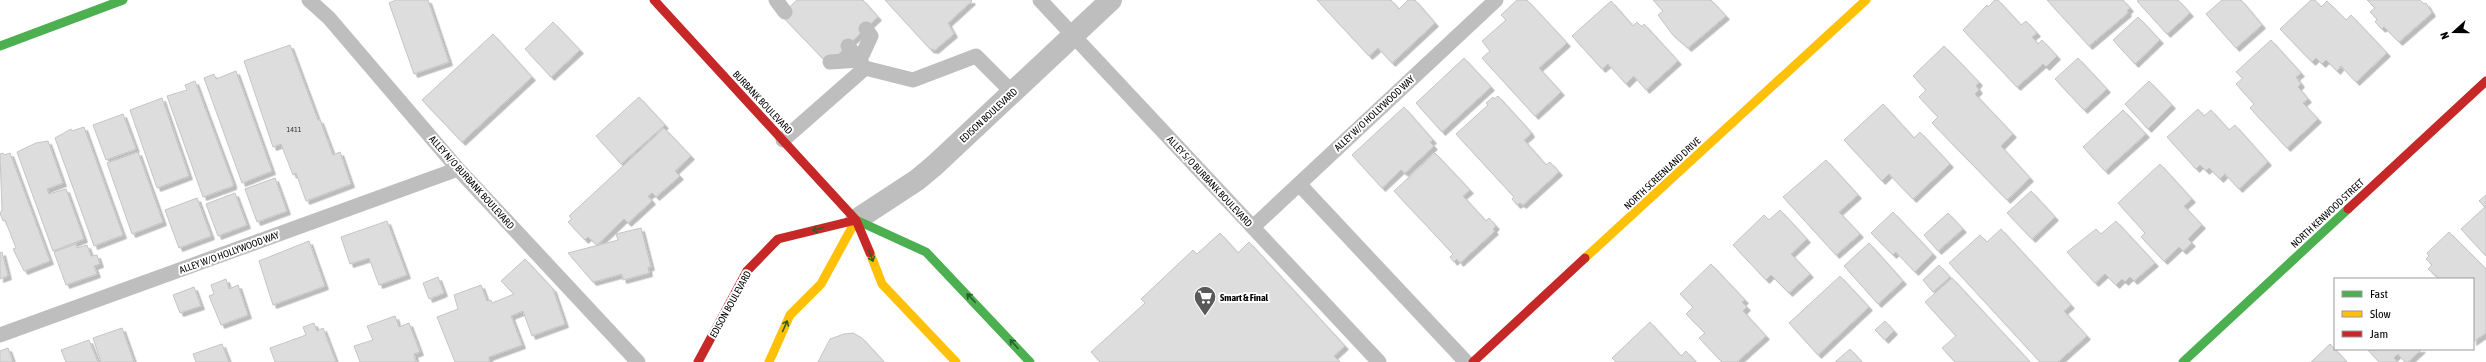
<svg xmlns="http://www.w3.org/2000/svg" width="2486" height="362" font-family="'Asap Condensed',sans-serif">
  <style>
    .building { fill: #ddd; stroke: #c5c5c5; filter: url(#shadow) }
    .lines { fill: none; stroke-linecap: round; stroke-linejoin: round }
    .lane { stroke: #bebebe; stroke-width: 15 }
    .street { stroke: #bebebe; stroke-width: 22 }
    .fast { stroke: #4caf50; stroke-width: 9 }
    .slow { stroke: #ffc107; stroke-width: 9 }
    .jam { stroke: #c62828; stroke-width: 9 }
    .oneway { stroke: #2a602c }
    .labels { text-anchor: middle; stroke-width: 4; stroke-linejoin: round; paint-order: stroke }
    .number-label { font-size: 8px; fill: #373737 }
    .street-label { font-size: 10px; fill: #000; stroke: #fff }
    .poi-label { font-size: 10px; font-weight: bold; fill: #000; stroke: #fff; text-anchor: start }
  </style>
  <defs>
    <filter id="shadow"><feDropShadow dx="3.5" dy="3.5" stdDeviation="0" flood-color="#0004"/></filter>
  </defs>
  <rect width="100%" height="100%" fill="#fff"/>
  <path class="building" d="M396,0h32l21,62 -35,12 -25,-71z
    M797,0h66l15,17 -50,47 -47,-49z
    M885,0h86l1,1 -24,22 6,11 -19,16 -5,-1z
    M1317,0h74l8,9 9,-9h7l20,23 -43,40 -14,-15 -9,8z
    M1517,0h10l40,43 -28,25 22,24 -26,24 -53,-58 8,-7 -8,-10 24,-21 -5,-5z
    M1653,0h58l15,16 -38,32 -16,-14 -14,-19 5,-4z
    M1995,0h3l23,25 5,-4 11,12 -5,4 6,7 4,-4 15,16 -11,11 -3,-3 -26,23 -54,-57 24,-25 1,2z
    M2047,0h76l7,8 -3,3 1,2 -39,33z
    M2139,0h39l12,13 -23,21 -30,-33z
    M2222,0h19l21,25 -26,23 -30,-34z
    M2311,0h4l6,7 6,-6 19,19 5,-5 36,38 -31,29 -15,-16 -4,5 -11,-11 -4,4 -6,-6 -4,4 -32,-33z
    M2367,0h53l4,4 2,-1 6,10 -33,29 -15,-15 -2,2 -7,-7 2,-3 -7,-7 5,-4z
    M1611,1l22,25 4,-4 5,5 2,-3 34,37 -32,29 -12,-14 -8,8 -18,-20 -6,5 -30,-33z
    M2138,17l22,23 -25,24 -22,-24z
    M553,22l27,28 -29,27 -26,-28z
    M493,34l39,43 -70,65 -40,-42z
    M2271,40l30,33 -5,4 5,7 -3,3 10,12 -5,4 15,16 -31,29 -37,-40 4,-4 -18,-20 7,-6 -7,-6z
    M290,45l28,75h2l13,35 7,-3 11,32 -45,17 -10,-28 -3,2 -12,-31 -8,3 -29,-86z
    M1944,46l35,36 -3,4 3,4 -4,4 38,40 -12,12 29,32 -23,22 -75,-77 6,-6 -19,-20 7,-7 -13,-14z
    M1464,58l27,29 -49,45 -26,-29z
    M2078,58l29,31 -23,21 -29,-31z
    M236,71l36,100 -30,12 -38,-105 10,-4 2,5z
    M195,81l38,102v3l-30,11 -36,-101 20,-6 -2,-5z
    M2149,81l23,24 -24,24 -23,-25z
    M1498,96l31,34 2,4 -7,6 22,25 4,-3 9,10 -36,33 -3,-2 -3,2 -5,-6 2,-2 -58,-63 32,-29 -2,-2 7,-6 1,2z
    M639,97l26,28 -44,39 -25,-28z
    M162,98l27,78 -32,12 -27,-78z
    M1883,104l31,34 6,-6 30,32 -37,35 -24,-25 -7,7 -38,-41z
    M1404,107l29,33 -3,2 4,4 -29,27 -4,-3 -19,18 -30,-33z
    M2198,109l6,7 7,-6 18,20 6,-5 33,37 -29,27 -14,-15 -5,5 -11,-11 -3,3 -6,-6 -4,4 -29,-32z
    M2123,110l23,24 -41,37 -22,-24z
    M123,114l13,35 -30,11 -13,-35z
    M84,127l39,108 -29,11 -39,-108 16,-9 1,2z
    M664,128l27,28 -16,15 5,5 -24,21 -4,-4 -4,3 4,5 -24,22 -4,-4 -27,26 -9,-8 -3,3 -17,-18 4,-3 -3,-3z
    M48,141l15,42 -16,6 2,5 17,-5 18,50 -31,12 -36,-99 19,-9z
    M138,152l25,70 -31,12 -25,-71z
    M3,153l1,2 6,-2 40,108 -26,10 -11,-22 3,-1 -11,-28 -2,1 -3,-8 2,-3 -2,-56z
    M1435,153l35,37 -7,6 23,25 3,-3 7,8 -3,3 2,2 -35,32 -3,-4 -3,3 -4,-5 3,-3 -59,-63z
    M1826,160l32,35 -19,17 21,22 -24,21 -53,-58z
    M2160,164l32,35 -8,7 18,19 -14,14 4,4 -9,8 -4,-4 -15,14 -23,-24 4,-4 -27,-30z
    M275,178l12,33 -30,11 -12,-33z
    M2031,191l24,26 -23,22 -25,-26z
    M235,193l12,32 -29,11 -12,-32z
    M2486,195v61l-25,-27 24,-22 -6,-6z
    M197,198l14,38 -32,12 -14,-38z
    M1780,210l27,29 -16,15 19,20 -21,19 -18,-18 -5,5 -33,-35 31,-30 5,5z
    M1893,212l40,42 -18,18 -19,-20 -3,3 -22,-22z
    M1948,213l15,16 -25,22 -14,-16z
    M387,221l20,54 -28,10 -10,-27 -19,6 -9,-27z
    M2116,221l39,42 -21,18 -4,-4 -5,5 -3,-3 -6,6 -11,-11 -10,9 -28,-31 29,-23 5,5z
    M641,228l10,39h-3l1,6 -26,7 -1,-6 -29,8 -25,-29 50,-13 -2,-6z
    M2001,229l70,76 -7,6 23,25 -29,26h-18l-91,-99 31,-28 7,7z
    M2449,232l37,37v64l-13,9v-63h-33l-12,-10 4,-4 -6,-6 3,-3 -2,-3z
    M1220,233l18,20 11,-11 96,104 -11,10 6,6h-240l-9,-10 54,-49 -4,-4 52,-49 4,4z
    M309,241l16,45 -52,19 -14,-44z
    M1869,243l34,38 -25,23 -34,-38z
    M76,244l1,4 10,-3 4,11 6,-1 3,9 -6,2 3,8 -31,11 -12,-33z
    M2,252l6,24 -8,3v-26z
    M525,259l28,30 12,35 -33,12 -9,-25 -12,5 11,29 -33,12v5h-34l-18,-45 21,-8 -4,-14 27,-10 6,16 4,-1 1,3 22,-9 -13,-13z
    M1711,264l34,36 -3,2 5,5 -4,4 23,25 -29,26h-15l-23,-24 6,-5 -19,-19 7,-7 -13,-13z
    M1939,265l11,12 -17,15 -10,-12z
    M1840,276l29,31 -51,48 -29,-32z
    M438,277l6,16 -15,6 -6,-16z
    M1952,278l78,84h-75l-13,-14 14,-12 -31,-34z
    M226,279l3,10 9,-4 10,30 -27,10 -12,-29 5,-2 -3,-9z
    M194,287l7,19 -21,7 -7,-18z
    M395,316l4,11 10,-4 11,29 -6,2 2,8h-56l-6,-16 19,-6 -6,-14z
    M1885,321l9,10 -9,9 -10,-10z
    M1650,322l31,34 5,-5 10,11h-80l-4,-4z
    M314,323l3,8 6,-3 13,34h-61l-5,-14 36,-13 -3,-8z
    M122,328l12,34h-33l-8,-24z
    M853,333l9,5 22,24h-66l12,-23 14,-5z
    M89,340l9,22h-32l-5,-12z
    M222,344l7,18h-33l-3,-8z
    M2330,344l17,18h-36z
    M8,348l5,14h-13v-11z
    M1850,349l12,13h-27z
    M2367,349h55l-14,13h-3l-7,-8 -4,4 3,4h-18z"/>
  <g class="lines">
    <path class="lane" d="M309,0l20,18 129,151 180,193
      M776,0l9,12
      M1040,0l339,362
      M830,62l30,-2 11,-24 -5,-7
      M865,68l48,12 63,-24 36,36
      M783,140l82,-72 -17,-22
      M1299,184l167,178
      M1253,227l243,-227
      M0,335l458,-166"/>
    <path class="street" d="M856,220l61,-40 18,-15 176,-165"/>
    <path class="fast" d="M0,46l123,-46
      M856,220l70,32 104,110
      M2183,362l165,-153"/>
    <path class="slow" d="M870,253l12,31 74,78
      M1585,258l281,-258
      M769,362l21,-47 31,-31 35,-64"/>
    <path class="jam" d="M654,0l202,220 14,33
      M2348,209l138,-128
      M698,362l49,-91 31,-32 78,-19
      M1473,362l112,-104"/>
  </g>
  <defs><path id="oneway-shaft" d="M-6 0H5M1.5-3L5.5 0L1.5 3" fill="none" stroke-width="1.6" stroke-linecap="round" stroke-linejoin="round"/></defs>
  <g class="oneway">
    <use href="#oneway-shaft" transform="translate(818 229) rotate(166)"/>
    <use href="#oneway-shaft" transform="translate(871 256) rotate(68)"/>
    <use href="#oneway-shaft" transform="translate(971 298) rotate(-134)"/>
    <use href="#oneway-shaft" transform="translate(785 326) rotate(-66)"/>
    <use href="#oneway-shaft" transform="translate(1014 344) rotate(-132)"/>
  </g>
  <defs>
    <g id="supermarket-pin" transform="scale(1.15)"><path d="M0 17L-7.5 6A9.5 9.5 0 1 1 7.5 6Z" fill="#595959" stroke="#fff"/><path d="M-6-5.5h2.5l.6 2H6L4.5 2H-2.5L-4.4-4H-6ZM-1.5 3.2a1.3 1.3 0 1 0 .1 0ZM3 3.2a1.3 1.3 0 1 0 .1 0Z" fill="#fff"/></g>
  </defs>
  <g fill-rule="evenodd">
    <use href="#supermarket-pin" x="1205" y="297"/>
  </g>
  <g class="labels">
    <g class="number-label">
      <text x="294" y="132">1411</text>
    </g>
    <g class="street-label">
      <text transform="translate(763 102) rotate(47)" y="4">BURBANK BOULEVARD</text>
      <text transform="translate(1374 113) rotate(-43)" y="4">ALLEY W/O HOLLYWOOD WAY</text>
      <text transform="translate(988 115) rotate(-43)" y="4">EDISON BOULEVARD</text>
      <text transform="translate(1662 173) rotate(-43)" y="4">NORTH SCREENLAND DRIVE</text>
      <text transform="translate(1210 181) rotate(47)" y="4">ALLEY S/O BURBANK BOULEVARD</text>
      <text transform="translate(472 182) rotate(48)" y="4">ALLEY N/O BURBANK BOULEVARD</text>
      <text transform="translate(2327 213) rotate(-43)" y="4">NORTH KENWOOD STREET</text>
      <text transform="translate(229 252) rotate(-20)" y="4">ALLEY W/O HOLLYWOOD WAY</text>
      <text transform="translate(730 304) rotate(-61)" y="4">EDISON BOULEVARD</text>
    </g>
    <g class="poi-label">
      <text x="1220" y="301">Smart &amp; Final</text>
    </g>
  </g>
  <rect x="2334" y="278" width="140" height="72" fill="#ffffff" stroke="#999999"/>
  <rect x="2342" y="291" width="20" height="6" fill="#4caf50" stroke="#999999"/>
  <text x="2370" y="298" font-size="12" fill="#000000">Fast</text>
  <rect x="2342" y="311" width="20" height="6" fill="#ffc107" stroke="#999999"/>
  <text x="2370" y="318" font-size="12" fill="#000000">Slow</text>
  <rect x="2342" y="331" width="20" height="6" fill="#c62828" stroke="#999999"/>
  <text x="2370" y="338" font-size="12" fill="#000000">Jam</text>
  <g transform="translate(2454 32) rotate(249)" stroke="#ffffff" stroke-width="3" paint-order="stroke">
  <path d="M0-3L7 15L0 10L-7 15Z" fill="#000000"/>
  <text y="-6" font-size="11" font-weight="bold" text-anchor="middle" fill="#000000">N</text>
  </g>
</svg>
